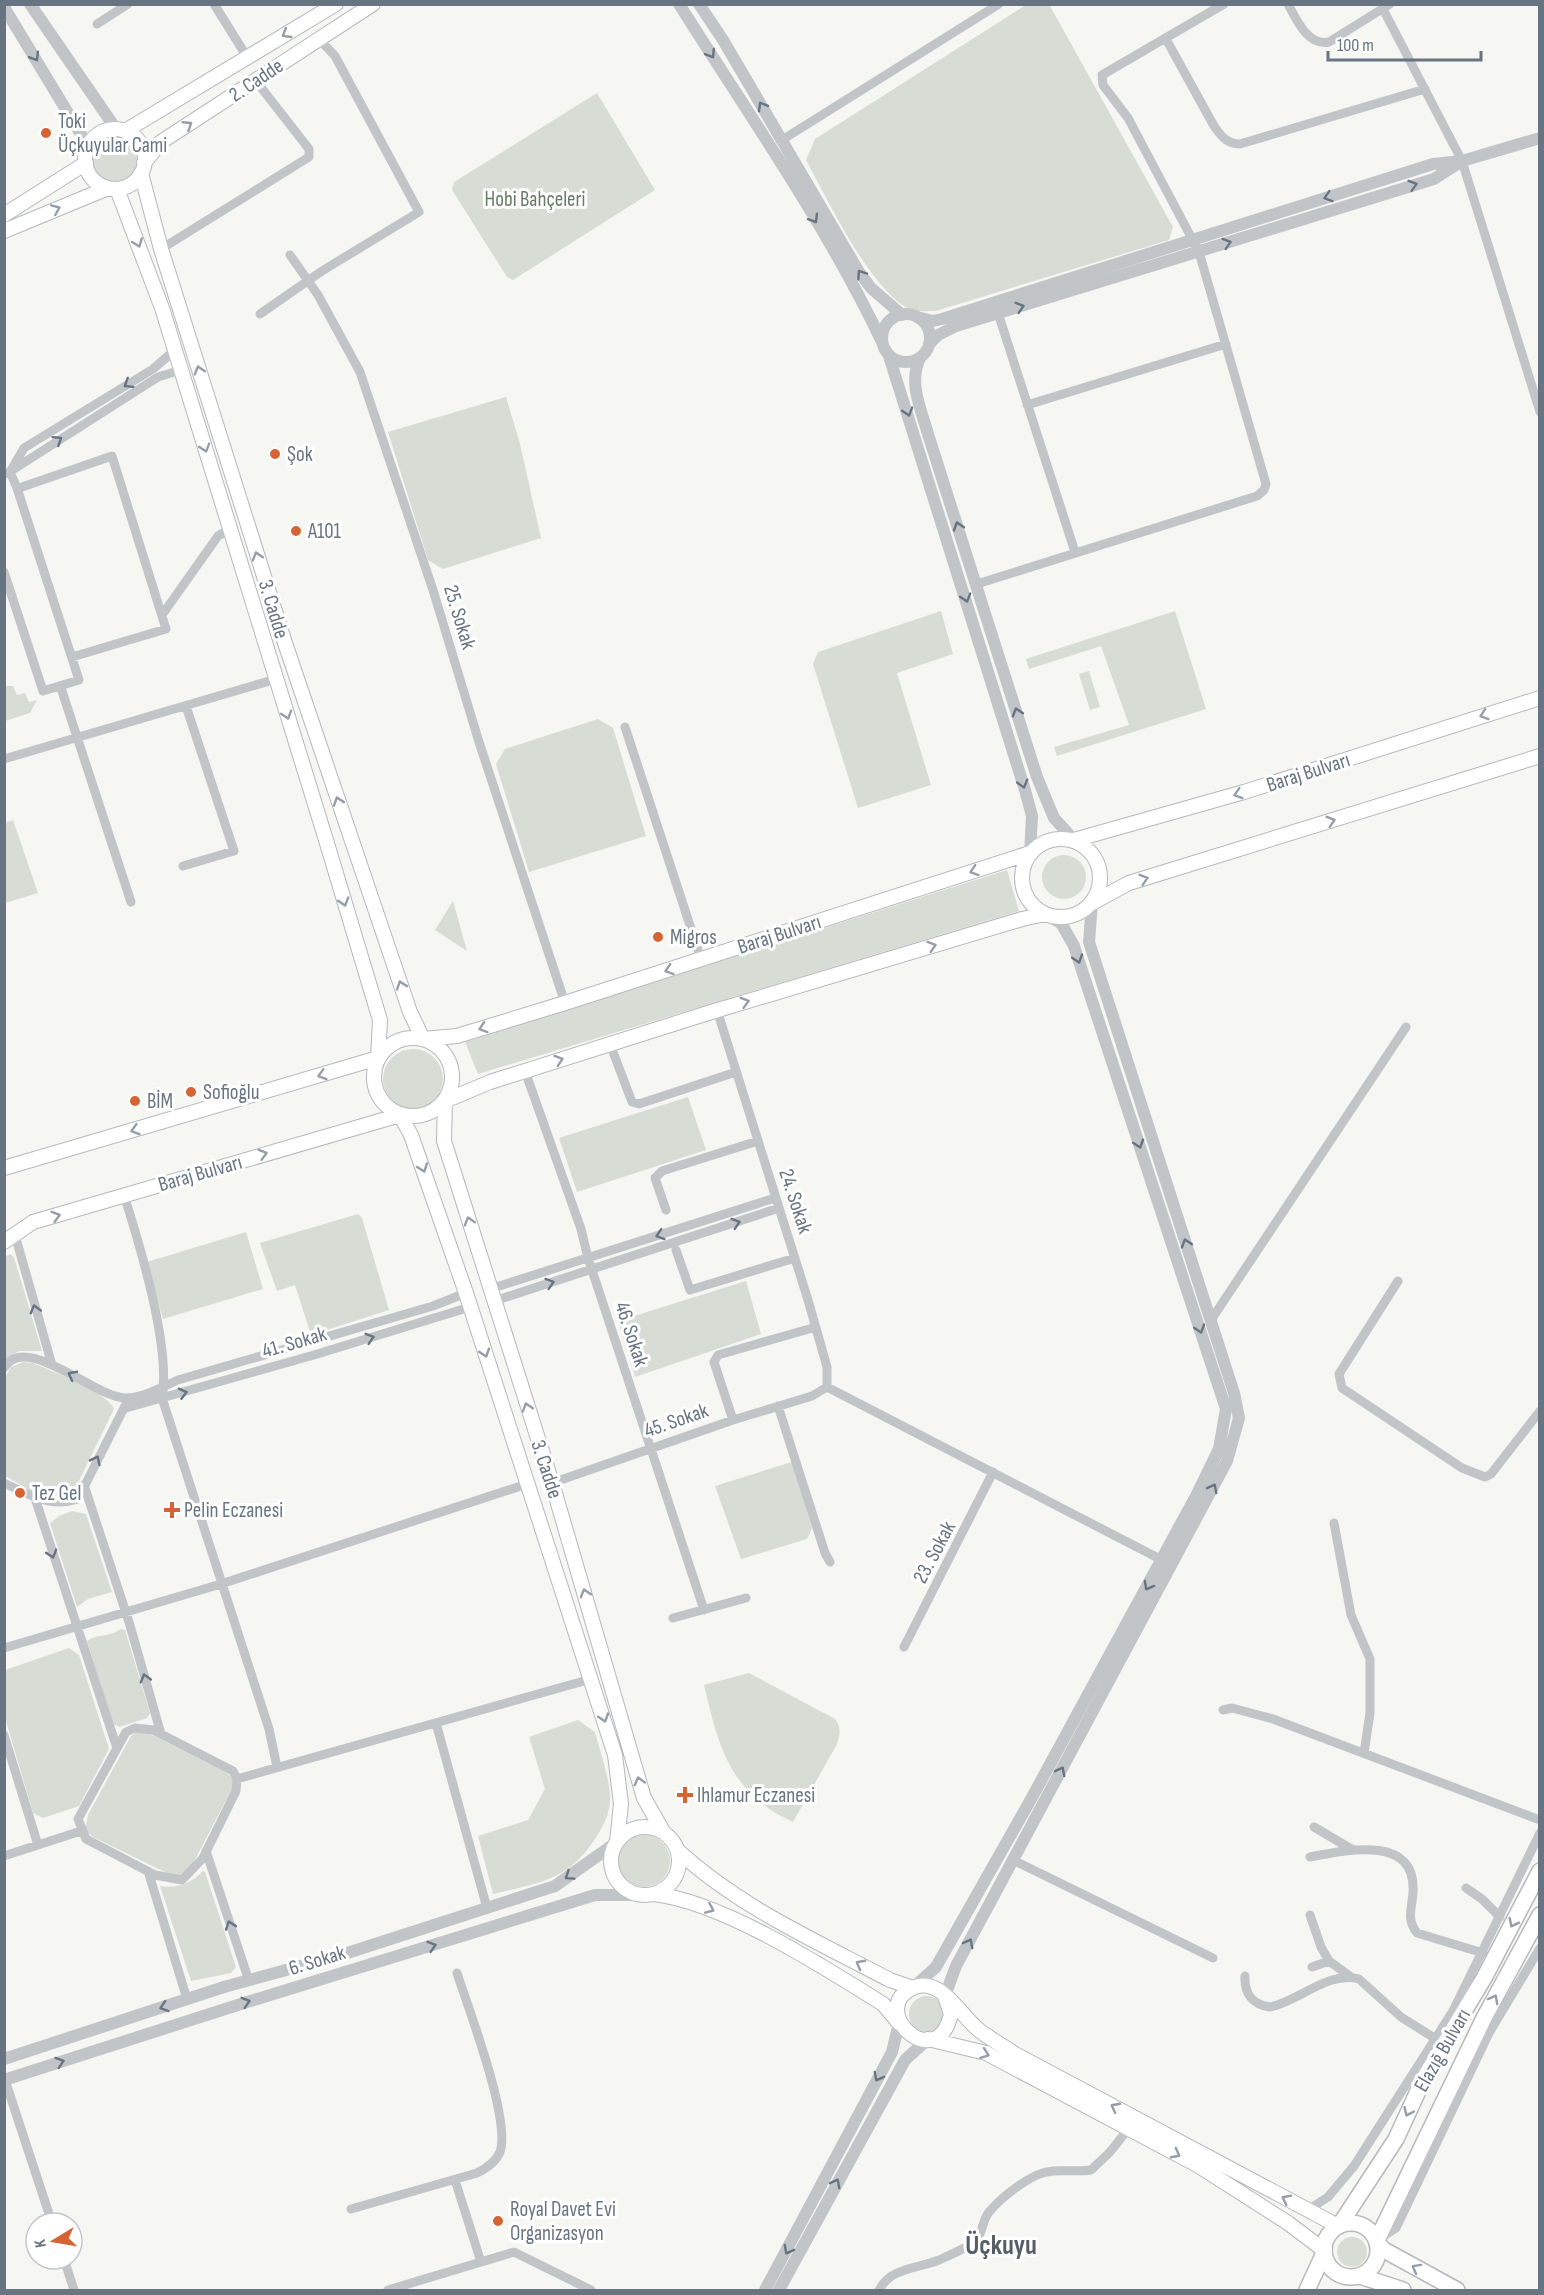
<svg xmlns="http://www.w3.org/2000/svg" width="1544" height="2295" font-family="'Sofia Sans Condensed',sans-serif">
  <style>
    .green { fill: #d7ddd4 }
    .lines { fill: none; stroke-linecap: round; stroke-linejoin: round }
    .secondary-casing { stroke: #b4b8bc; stroke-width: 16 }
    .primary-casing { stroke: #b5b8bc; stroke-width: 18 }
    .trunk-casing { stroke: #b6b9bc; stroke-width: 18 }
    .minor { stroke: #c1c5c8; stroke-width: 9 }
    .tertiary { stroke: #c1c5c8; stroke-width: 12 }
    .secondary { stroke: #fff; stroke-width: 14 }
    .primary { stroke: #fff; stroke-width: 15 }
    .trunk { stroke: #fff; stroke-width: 15 }
    .oneway { stroke: #959ea8 }
    .oneway2 { stroke: #677482 }
    .poi-dot { fill: #d56334; stroke: #fff; stroke-width: 2 }
    .labels { text-anchor: middle; stroke-width: 6; stroke-linejoin: round; paint-order: stroke }
    .street-label { font-size: 21px; fill: #677482; stroke: #fff }
    .poi-label { font-size: 21px; fill: #677482; stroke: #fff; text-anchor: start }
    .park-label { font-size: 21px; fill: #687966; stroke: #fff }
    .district-label { font-size: 27px; font-weight: bold; fill: #555e67; stroke: #fff }
  </style>
  <rect width="100%" height="100%" fill="#f6f6f3"/>
  <path class="green" d="M1026,5l24,1 123,221 -4,13 -233,71c-8,0 -20,1 -27,-2 -40,-21 -81,-109 -103,-149l9,-21z
    M597,93l58,97 -142,90 -6,-3 -55,-87 2,-8z
    M91 159a23 23 0 1 1 46 0a23 23 0 1 1-46 0Z
    M506,397l14,47 21,94 -98,31 -15,-9 -40,-128z
    M941,611l12,43 -56,19 34,112 -73,23 -45,-144 5,-12z
    M1175,611l31,98 -149,47 -3,-9 75,-22 -28,-79 -72,23 -3,-10z
    M1089,671l11,36 -10,3 -11,-36z
    M5,686h8l4,9 8,-2 4,9 8,-2 -7,13 -25,8z
    M598,719l15,9 33,108 -117,36 -33,-108 9,-15z
    M13,820l25,73 -33,10v-80z
    M1042 877a22 22 0 1 1 44 0a22 22 0 1 1-44 0Z
    M1007,870l12,41 -541,163 -13,-32z
    M453,901l14,50 -32,-21z
    M383 1079a30 30 0 1 1 60 0a30 30 0 1 1-60 0Z
    M688,1097l18,53 -129,42 -18,-54z
    M358,1214l4,4 27,92 -78,25 -16,-50 -18,6 -17,-48z
    M246,1232l17,57 -100,30 -16,-57z
    M10,1254l4,3 28,94h-23l-14,8v-102z
    M746,1281l15,53 -126,43 -17,-56z
    M24,1362l9,1c18,8 75,29 81,46l-41,84c-22,15 -48,-7 -68,-17l-1,-97 7,-12z
    M792,1462l20,66 -5,11 -66,20 -26,-73z
    M72,1511l14,3 26,78 -24,7 -11,8 -27,-84 9,-7z
    M121,1629l4,1 25,83 -3,5 -27,9 -7,-3 -26,-83c9,-7 23,-4 34,-12z
    M69,1648l10,7 30,94 -30,57 -36,12 -10,-5 -28,-95v-48z
    M749,1673l86,46c7,9 5,17 1,27l-43,76c-63,-29 -74,-74 -89,-137z
    M578,1720l17,12c5,20 19,57 14,77 -2,10 -8,21 -14,30 -27,42 -57,44 -102,55l-15,-58 50,-16 17,-31 -16,-52z
    M138,1731l10,2 73,37c9,5 13,7 12,17l-43,82 -7,6 -10,1 -80,-39 -8,-7 3,-15 43,-79z
    M618 1861a26 26 0 1 1 52 0a26 26 0 1 1-52 0Z
    M203,1871l2,1 31,95 -5,6 -40,8 -31,-95c17,3 30,-2 43,-15z
    M909 2014a18 18 0 1 1 36 0a18 18 0 1 1-36 0Z
    M1337 2252a15 15 0 1 1 30 0a15 15 0 1 1-30 0Z"/>
  <g class="lines">
    <g class="secondary-casing">
      <path id="secondary" d="M85 159a30 30 0 1 1 60 0a30 30 0 1 1-60 0Z
        M125,131l211,-127
        M144,163l17,-21 212,-138
        M141,173l20,76 124,394 125,369 13,27 34,-3 108,-33 465,-150
        M4,215l82,-52
        M4,231l104,-43
        M1022 878a39 39 0 1 1 78 0a39 39 0 1 1-78 0Z
        M1074,840l170,-48 296,-94
        M1092,903l37,-20 411,-127
        M374 1077a39 39 0 1 1 78 0a39 39 0 1 1-78 0Z
        M4,1168l374,-110 2,-38 -54,-180 -164,-532 -45,-119
        M4,1242l29,-20 367,-107 11,20 55,158 149,462 6,49 -4,38
        M611 1861a34 34 0 1 1 68 0a34 34 0 1 1-68 0Z
        M664,1833l-20,-35 -92,-315 -108,-342 1,-40 45,-19 218,-69 314,-94 23,-5
        M677,1850c62,57 139,91 213,130l23,8
        M654,1894c69,8 168,72 229,110l16,19
        M945,1996l6,18c-15,64 -87,-7 -36,-27 27,-10 46,30 65,44 11,8 23,15 35,23l323,172
        M928,2039l58,14 213,113 89,57 37,28"/>
    </g>
    <g class="primary-casing">
      <path id="primary" d="M1377,2243l7,7 73,40
        M1360,2276l43,14"/>
    </g>
    <g class="trunk-casing">
      <path id="trunk" d="M1324 2250a27 27 0 1 1 54 0a27 27 0 1 1-54 0Z
        M1339,2226l57,-87 28,-61 60,-100 56,-107
        M1377,2240l107,-222 56,-103
        M1307,2290l17,-37"/>
    </g>
    <path class="minor" d="M214,4l33,53
      M1288,4c9,17 20,42 41,38l61,-38
      M1383,9l79,152 78,251
      M97,24l31,-20
      M1166,39l48,87c7,10 13,18 26,18l185,-55
      M782,140l217,-136
      M161,249l148,-92v-8l-53,-68
      M290,255l28,40 42,77 73,218 46,152 86,261
      M998,313l77,239
      M260,314l62,-43 97,-59 -84,-156 -17,-18
      M1027,405l199,-61
      M14,469l144,-92 23,-7
      M10,472l14,-24 129,-79 22,-19
      M4,474l6,-2 7,16 62,192 -36,11 -39,-119
      M22,487l90,-31 54,173 -94,28
      M977,584l280,-88 7,-6 2,-6 -67,-232 -71,-134 -25,-33 -1,-10 122,-71
      M162,615l56,-79 12,-7
      M61,688l70,214
      M625,727l76,232
      M4,759l272,-80
      M183,866l51,-15 -48,-145
      M610,1044l22,58 7,2 97,-32
      M525,1071l56,158 7,29 116,352
      M124,1195c16,51 47,152 38,203l107,331 8,38
      M666,1210l-11,-32 7,-7 96,-30
      M15,1235l37,130
      M676,1250l14,40 105,-32
      M1398,1281l-59,93 3,14 120,80 23,9 6,-3 49,-63
      M490,1289l285,-91
      M494,1301l285,-93
      M1211,1320l195,-293
      M4,1368c22,-37 92,31 122,30 17,0 36,-11 52,-18l255,-74 33,-13
      M827,1387l335,173
      M778,1406l47,147 5,9
      M126,1408l188,-53 156,-48
      M733,1420l-19,-58 4,-7 98,-28
      M4,1483c26,12 45,25 74,16l48,-95
      M552,1483l181,-63 79,-24 15,-9v-20l-19,-67 -91,-290
      M84,1485l45,137 32,112
      M35,1498l82,250
      M1334,1523l17,92 19,44v54l-6,40
      M673,1618l73,-20
      M904,1647l89,-175
      M4,1648l217,-64 306,-100
      M1223,1710l9,-2 41,11 267,101
      M436,1723l51,185
      M135,1728l18,2 80,41 4,8 -1,12 -33,67 -21,22 -27,-5 -69,-36 -8,-20 48,-87z
      M4,1735l34,110
      M237,1779l354,-100
      M1314,1827l39,23
      M206,1851l43,130
      M4,1856l77,-25
      M1310,1857c36,-7 107,-23 103,36 -1,15 -7,26 4,40l66,20
      M1013,1860l200,98
      M148,1871l39,128
      M1466,1888l16,11 18,18
      M1310,1915l11,32 8,14 22,16
      M1312,1967l17,-6
      M1245,1976c-1,18 8,29 25,31 28,-5 59,-37 89,-28l42,38 35,22
      M5,2080l47,143
      M455,2180l26,82
      M351,2209l126,-36c10,-5 19,-11 23,-21 11,-32 -31,-142 -43,-179
      M1308,2210l20,-13 26,-31 99,-155 87,-178
      M1379,2239l17,-11 93,-195 51,-85
      M64,2259l10,31
      M388,2290l126,-38 77,38
      M879,2290c12,-23 38,-21 60,-30 9,-4 20,-9 29,-14 17,-10 12,-22 21,-34 12,-14 31,-29 48,-37 18,-8 36,-2 54,-5l19,-18 19,-24"/>
    <path class="tertiary" d="M30,4l86,125
      M679,4c70,111 147,220 203,338
      M699,4l24,36 136,232 12,16 31,27
      M4,7l84,139
      M1462,161l78,-23
      M882 338a24 24 0 1 1 48 0a24 24 0 1 1-48 0Z
      M917,317l16,4 9,-2 491,-155 29,-3 -28,18 -478,147 -18,9 -9,9
      M889,356l136,434 7,26 -2,37
      M920,358c-12,25 1,51 8,76l109,343 17,41 20,22
      M913,1988l23,-21 94,-166 167,-307 22,-45 7,-40 -152,-463 -13,-23 -16,-9
      M945,1996l11,-30 271,-505 12,-43 -5,-25 -145,-451 3,-39
      M4,2059l220,-72 117,-32 214,-69 62,-44
      M4,2080l240,-77 351,-108h48
      M765,2290l127,-238 7,-29
      M779,2290l126,-230 23,-21"/>
    <use href="#secondary" class="secondary"/>
    <use href="#primary" class="primary"/>
    <use href="#trunk" class="trunk"/>
  </g>
  <defs><path id="oneway-chevron" d="M-2-3.5L2.5 0L-2 3.5" fill="none" stroke-width="1.6" stroke-linecap="round" stroke-linejoin="round" transform="scale(1.5)"/></defs>
  <g class="oneway">
    <use href="#oneway-chevron" transform="translate(286 34) rotate(149)"/>
    <use href="#oneway-chevron" transform="translate(188 125) rotate(-33)"/>
    <use href="#oneway-chevron" transform="translate(56 209) rotate(-23)"/>
    <use href="#oneway-chevron" transform="translate(138 243) rotate(69)"/>
    <use href="#oneway-chevron" transform="translate(199 370) rotate(-107)"/>
    <use href="#oneway-chevron" transform="translate(205 448) rotate(73)"/>
    <use href="#oneway-chevron" transform="translate(257 556) rotate(-107)"/>
    <use href="#oneway-chevron" transform="translate(287 715) rotate(73)"/>
    <use href="#oneway-chevron" transform="translate(1484 715) rotate(162)"/>
    <use href="#oneway-chevron" transform="translate(1238 794) rotate(163)"/>
    <use href="#oneway-chevron" transform="translate(338 801) rotate(-109)"/>
    <use href="#oneway-chevron" transform="translate(1331 821) rotate(-17)"/>
    <use href="#oneway-chevron" transform="translate(974 871) rotate(162)"/>
    <use href="#oneway-chevron" transform="translate(1144 879) rotate(-17)"/>
    <use href="#oneway-chevron" transform="translate(344 902) rotate(73)"/>
    <use href="#oneway-chevron" transform="translate(932 946) rotate(-18)"/>
    <use href="#oneway-chevron" transform="translate(669 970) rotate(162)"/>
    <use href="#oneway-chevron" transform="translate(401 985) rotate(-109)"/>
    <use href="#oneway-chevron" transform="translate(745 1002) rotate(-16)"/>
    <use href="#oneway-chevron" transform="translate(483 1028) rotate(162)"/>
    <use href="#oneway-chevron" transform="translate(559 1060) rotate(-18)"/>
    <use href="#oneway-chevron" transform="translate(322 1075) rotate(164)"/>
    <use href="#oneway-chevron" transform="translate(135 1130) rotate(164)"/>
    <use href="#oneway-chevron" transform="translate(263 1154) rotate(-16)"/>
    <use href="#oneway-chevron" transform="translate(423 1168) rotate(70)"/>
    <use href="#oneway-chevron" transform="translate(56 1216) rotate(-16)"/>
    <use href="#oneway-chevron" transform="translate(469 1221) rotate(-107)"/>
    <use href="#oneway-chevron" transform="translate(485 1353) rotate(72)"/>
    <use href="#oneway-chevron" transform="translate(527 1407) rotate(-107)"/>
    <use href="#oneway-chevron" transform="translate(585 1593) rotate(-107)"/>
    <use href="#oneway-chevron" transform="translate(604 1718) rotate(72)"/>
    <use href="#oneway-chevron" transform="translate(639 1781) rotate(-105)"/>
    <use href="#oneway-chevron" transform="translate(710 1909) rotate(23)"/>
    <use href="#oneway-chevron" transform="translate(1513 1923) rotate(117)"/>
    <use href="#oneway-chevron" transform="translate(860 1964) rotate(-152)"/>
    <use href="#oneway-chevron" transform="translate(1494 1999) rotate(-62)"/>
    <use href="#oneway-chevron" transform="translate(985 2054) rotate(20)"/>
    <use href="#oneway-chevron" transform="translate(1115 2107) rotate(-152)"/>
    <use href="#oneway-chevron" transform="translate(1408 2112) rotate(115)"/>
    <use href="#oneway-chevron" transform="translate(1176 2154) rotate(28)"/>
    <use href="#oneway-chevron" transform="translate(1286 2199) rotate(-153)"/>
    <use href="#oneway-chevron" transform="translate(1416 2268) rotate(-151)"/>
  </g>
  <g class="oneway2">
    <use href="#oneway-chevron" transform="translate(711 54) rotate(58)"/>
    <use href="#oneway-chevron" transform="translate(35 57) rotate(59)"/>
    <use href="#oneway-chevron" transform="translate(762 106) rotate(-120)"/>
    <use href="#oneway-chevron" transform="translate(1413 185) rotate(-17)"/>
    <use href="#oneway-chevron" transform="translate(1328 197) rotate(163)"/>
    <use href="#oneway-chevron" transform="translate(814 219) rotate(59)"/>
    <use href="#oneway-chevron" transform="translate(1227 243) rotate(-18)"/>
    <use href="#oneway-chevron" transform="translate(861 274) rotate(-124)"/>
    <use href="#oneway-chevron" transform="translate(1020 307) rotate(-17)"/>
    <use href="#oneway-chevron" transform="translate(128 384) rotate(148)"/>
    <use href="#oneway-chevron" transform="translate(908 412) rotate(73)"/>
    <use href="#oneway-chevron" transform="translate(58 440) rotate(-32)"/>
    <use href="#oneway-chevron" transform="translate(958 526) rotate(-108)"/>
    <use href="#oneway-chevron" transform="translate(966 598) rotate(73)"/>
    <use href="#oneway-chevron" transform="translate(1017 712) rotate(-107)"/>
    <use href="#oneway-chevron" transform="translate(1023 784) rotate(74)"/>
    <use href="#oneway-chevron" transform="translate(1078 959) rotate(72)"/>
    <use href="#oneway-chevron" transform="translate(1139 1144) rotate(72)"/>
    <use href="#oneway-chevron" transform="translate(736 1223) rotate(-18)"/>
    <use href="#oneway-chevron" transform="translate(660 1235) rotate(162)"/>
    <use href="#oneway-chevron" transform="translate(1186 1243) rotate(-108)"/>
    <use href="#oneway-chevron" transform="translate(550 1283) rotate(-18)"/>
    <use href="#oneway-chevron" transform="translate(35 1309) rotate(-105)"/>
    <use href="#oneway-chevron" transform="translate(1200 1329) rotate(72)"/>
    <use href="#oneway-chevron" transform="translate(370 1338) rotate(-17)"/>
    <use href="#oneway-chevron" transform="translate(72 1375) rotate(-152)"/>
    <use href="#oneway-chevron" transform="translate(183 1393) rotate(-15)"/>
    <use href="#oneway-chevron" transform="translate(96 1460) rotate(-64)"/>
    <use href="#oneway-chevron" transform="translate(1213 1488) rotate(-62)"/>
    <use href="#oneway-chevron" transform="translate(52 1554) rotate(73)"/>
    <use href="#oneway-chevron" transform="translate(1148 1586) rotate(119)"/>
    <use href="#oneway-chevron" transform="translate(145 1678) rotate(-106)"/>
    <use href="#oneway-chevron" transform="translate(1061 1771) rotate(-62)"/>
    <use href="#oneway-chevron" transform="translate(569 1876) rotate(146)"/>
    <use href="#oneway-chevron" transform="translate(230 1925) rotate(-109)"/>
    <use href="#oneway-chevron" transform="translate(969 1943) rotate(-62)"/>
    <use href="#oneway-chevron" transform="translate(432 1946) rotate(-17)"/>
    <use href="#oneway-chevron" transform="translate(246 2002) rotate(-17)"/>
    <use href="#oneway-chevron" transform="translate(164 2007) rotate(162)"/>
    <use href="#oneway-chevron" transform="translate(60 2062) rotate(-18)"/>
    <use href="#oneway-chevron" transform="translate(878 2077) rotate(118)"/>
    <use href="#oneway-chevron" transform="translate(836 2183) rotate(-62)"/>
    <use href="#oneway-chevron" transform="translate(788 2250) rotate(118)"/>
  </g>
  <g class="poi-dot">
    <circle cx="46" cy="133" r="6"/>
    <circle cx="275" cy="454" r="6"/>
    <circle cx="296" cy="531" r="6"/>
    <circle cx="658" cy="937" r="6"/>
    <circle cx="191" cy="1092" r="6"/>
    <circle cx="135" cy="1101" r="6"/>
    <circle cx="20" cy="1493" r="6"/>
    <path d="M169 1501h6v6h6v6h-6v6h-6v-6h-6v-6h6z"/>
    <path d="M682 1786h6v6h6v6h-6v6h-6v-6h-6v-6h6z"/>
    <circle cx="498" cy="2221" r="6"/>
  </g>
  <g class="labels">
    <g class="street-label">
      <text transform="translate(256 80) rotate(-34)" y="7">2. Cadde</text>
      <text transform="translate(274 609) rotate(73)" y="7">3. Cadde</text>
      <text transform="translate(460 617) rotate(73)" y="7">25. Sokak</text>
      <text transform="translate(1308 772) rotate(-18)" y="7">Baraj Bulvarı</text>
      <text transform="translate(779 934) rotate(-18)" y="7">Baraj Bulvarı</text>
      <text transform="translate(200 1173) rotate(-16)" y="7">Baraj Bulvarı</text>
      <text transform="translate(796 1201) rotate(72)" y="7">24. Sokak</text>
      <text transform="translate(632 1334) rotate(72)" y="7">46. Sokak</text>
      <text transform="translate(294 1342) rotate(-16)" y="7">41. Sokak</text>
      <text transform="translate(676 1420) rotate(-19)" y="7">45. Sokak</text>
      <text transform="translate(547 1469) rotate(72)" y="7">3. Cadde</text>
      <text transform="translate(934 1552) rotate(-62)" y="7">23. Sokak</text>
      <text transform="translate(317 1960) rotate(-17)" y="7">6. Sokak</text>
      <text transform="translate(1442 2050) rotate(-60)" y="7">Elazığ Bulvarı</text>
    </g>
    <g class="poi-label">
      <text x="58" y="128">Toki<tspan x="58" dy="24">Üçkuyular Cami</tspan></text>
      <text x="287" y="461">Şok</text>
      <text x="308" y="538">A101</text>
      <text x="670" y="944">Migros</text>
      <text x="203" y="1099">Sofioğlu</text>
      <text x="147" y="1108">BİM</text>
      <text x="32" y="1500">Tez Gel</text>
      <text x="184" y="1517">Pelin Eczanesi</text>
      <text x="697" y="1802">Ihlamur Eczanesi</text>
      <text x="510" y="2216">Royal Davet Evi<tspan x="510" dy="24">Organizasyon</tspan></text>
    </g>
    <g class="park-label">
      <text x="535" y="206">Hobi Bahçeleri</text>
    </g>
    <g class="district-label">
      <text x="1001" y="2254">Üçkuyu</text>
    </g>
  </g>
  <rect width="1544" height="2295" fill="none" stroke="#677482" stroke-width="12"/>
  <g transform="translate(54 2241) rotate(259)"><circle r="28" fill="#ffffff" stroke="#c2c7cd" stroke-width="1.5"/>
  <path d="M0-4.5L10 22L0 15L-10 22Z" fill="#d56334"/>
  <text y="-9" font-size="16" font-weight="bold" text-anchor="middle" fill="#677482">K</text>
  </g>
  <path d="M1328 51v9h153v-9" fill="none" stroke="#677482" stroke-width="3"/>
  <text x="1337" y="51" font-size="18" fill="#677482" stroke="#ffffff" stroke-width="4.5" paint-order="stroke">100 m</text>
</svg>
